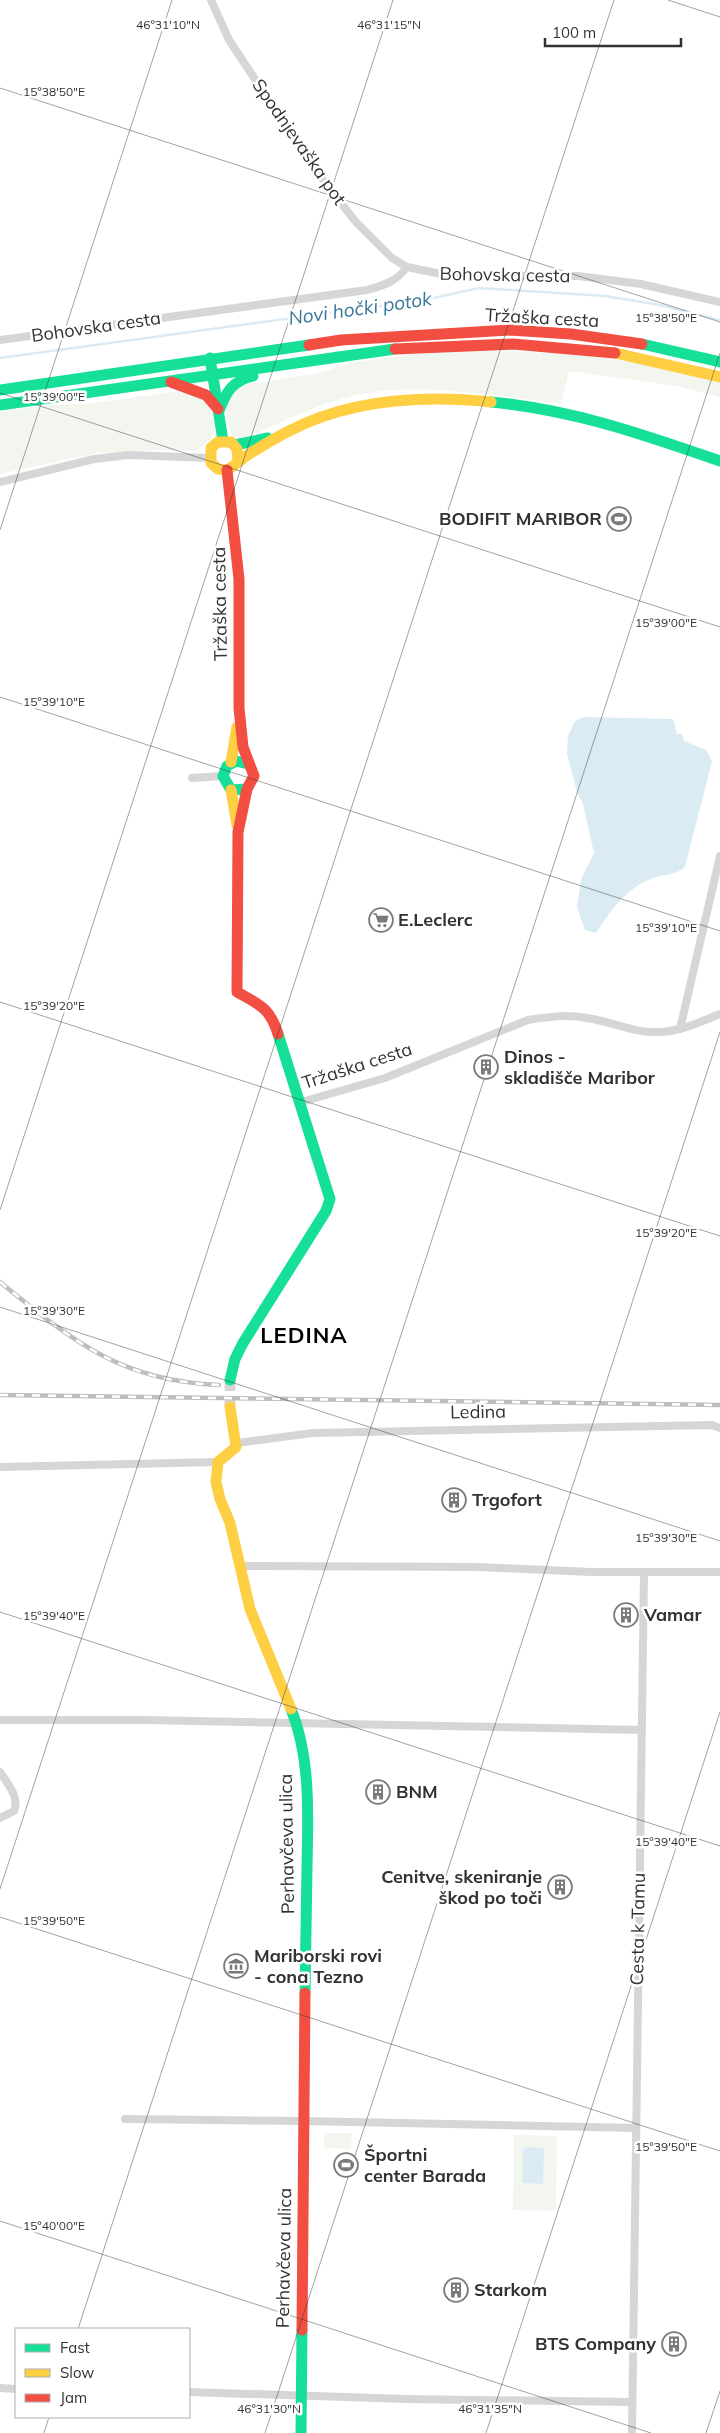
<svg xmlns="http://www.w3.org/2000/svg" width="720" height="2433" font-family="Mulish,sans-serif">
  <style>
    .green { fill: #f3f6ee }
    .water { fill: #dbebf4 }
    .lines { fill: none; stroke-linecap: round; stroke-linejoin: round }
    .stream { stroke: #dbebf4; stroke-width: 2.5 }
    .secondary-tunnel { stroke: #d6d6d6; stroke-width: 11; stroke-dasharray: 11 5.5; stroke-linecap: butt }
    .street { stroke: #d6d6d6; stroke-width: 8 }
    .fast { stroke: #16e098; stroke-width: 11 }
    .slow { stroke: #ffcf43; stroke-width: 11 }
    .jam { stroke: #f24e42; stroke-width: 11 }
    .rail-casing { stroke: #bebebe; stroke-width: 4.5 }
    .rail { stroke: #fff; stroke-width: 2.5; stroke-dasharray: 8; stroke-linecap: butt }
    .ticks { fill: none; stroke: #323232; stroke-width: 1; stroke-opacity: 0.45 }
    .labels { text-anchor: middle; stroke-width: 5; stroke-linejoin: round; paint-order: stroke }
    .street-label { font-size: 18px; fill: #323232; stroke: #fff }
    .poi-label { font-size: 18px; font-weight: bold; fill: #323232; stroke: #fff; text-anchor: start }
    .water-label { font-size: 19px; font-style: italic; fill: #39789b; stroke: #fff }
    .district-label { font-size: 22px; font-weight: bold; letter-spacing: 1px; fill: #000; stroke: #fff }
    .ticks-label { font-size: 12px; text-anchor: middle; fill: #323232; stroke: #fff; stroke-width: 5; stroke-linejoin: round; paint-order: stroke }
  </style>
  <rect width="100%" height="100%" fill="#fff"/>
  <path class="green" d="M472,351c57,0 114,2 170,13 26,5 52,12 78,18v15l-43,-11 -108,-15 -8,33c-61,-8 -148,-23 -208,-8 -40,9 -75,29 -113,44l-9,-5c-5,-22 -9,-33 10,-50l73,-11 37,-11 62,-9z
    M188,390c22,10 30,24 24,48l-16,13 -37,-1 -63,3 -96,21v-62l48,-7 37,-1z
    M324,2133h28l-1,16 -27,-1z
    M514,2135l43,1 -1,75 -43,-1z"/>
  <path class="water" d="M584,717l89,2 4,15h5l2,7 22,9 6,11 -27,106c-10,9 -25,7 -37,13 -24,11 -38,32 -52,53l-11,-3 -8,-23 4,-28 13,-26 -11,-49 -6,-12 -10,-38 1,-18 7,-15z
    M526,2147l18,1 -1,36 -21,-1 1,-34z"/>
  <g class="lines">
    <path class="stream" d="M0,358l424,-58 55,-12 126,8 55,9 60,15"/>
    <path class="secondary-tunnel" d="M230,1380v27"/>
    <path class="street" d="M211,0l18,40 84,127 42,54 37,37 15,9 44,9h127l63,8 79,18
      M0,340l367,-50c17,-5 29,-8 40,-23
      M0,482l94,-23 34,-4 82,3
      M192,778l31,-2
      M680,1029l40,-173
      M298,1103l87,-25 143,-58c25,-4 41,-6 65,-1 22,4 42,14 64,13 22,0 43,-10 63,-18
      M237,1443l76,-10 399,-8 8,3
      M0,1467l218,-5
      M239,1566l240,1 112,5h129
      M0,1720h144l498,10
      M0,1772c7,11 20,25 14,39l-14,7
      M125,2119l178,2 332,7
      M0,2388l16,1
      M189,2392l216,7 227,3
      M632,2433l12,-860"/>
    <path class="fast" d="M642,344l78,18
      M210,358l13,83
      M0,390l309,-45
      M491,402c83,8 151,32 229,59
      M0,405l395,-56
      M219,411c7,-19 13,-30 34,-35
      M235,445l33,-7
      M248,764l-12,-3 -9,5 -4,10 8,14 16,-1 1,-2
      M230,1380l5,-21 8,-16 83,-132 4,-12 -52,-165
      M291,1709c20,49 17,107 16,158 -1,42 -1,84 -2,126
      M301,2433l1,-103"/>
    <path class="slow" d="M615,353l105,24
      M238,461l-1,-12 -6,-7h-13l-7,6v15l7,6 9,1c8,-4 14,-11 22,-16 13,-8 26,-16 40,-23 62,-32 134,-36 202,-29
      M231,762l6,-35
      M231,790l6,35
      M230,1407l6,40 -18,15 -2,20 4,17 10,24 20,86 41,100"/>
    <path class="jam" d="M309,345l32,-5 169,-10 61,4 71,10
      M395,349l118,-5 102,9
      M171,382l35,13 12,14
      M227,470l12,109v129l4,39 11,29 -6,11
      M247,789l-9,43 -1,160c23,13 33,16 41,42
      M302,2330l3,-337"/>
    <g class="rail-casing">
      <path id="rail" d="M0,1282c73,59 120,99 219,103
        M0,1395l720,10"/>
    </g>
    <use href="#rail" class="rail"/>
  </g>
  <path class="ticks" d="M668,0l52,17M0,88l720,234M0,393l720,234M0,530l172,-530M0,697l720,234M0,1002l720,234M0,1210l393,-1210M0,1307l720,234M0,1612l720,234M0,1889l614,-1889M0,1917l720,234M0,2221l651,212M78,2329l642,-1976M44,2433l5,-16M265,2433l455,-1401M486,2433l234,-721M706,2433l14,-42"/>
  <defs>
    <g id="stadium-ring" transform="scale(1.25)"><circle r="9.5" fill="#fff" stroke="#7a7a7a" stroke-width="1.5"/><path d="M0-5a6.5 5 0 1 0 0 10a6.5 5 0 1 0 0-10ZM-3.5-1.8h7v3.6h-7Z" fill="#7a7a7a"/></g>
    <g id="supermarket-ring" transform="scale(1.25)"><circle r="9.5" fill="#fff" stroke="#7a7a7a" stroke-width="1.5"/><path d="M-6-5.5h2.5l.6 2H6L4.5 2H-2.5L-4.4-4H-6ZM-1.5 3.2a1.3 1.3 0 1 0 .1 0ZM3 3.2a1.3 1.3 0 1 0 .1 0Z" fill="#7a7a7a"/></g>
    <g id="building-ring" transform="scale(1.25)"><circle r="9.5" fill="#fff" stroke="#7a7a7a" stroke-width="1.5"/><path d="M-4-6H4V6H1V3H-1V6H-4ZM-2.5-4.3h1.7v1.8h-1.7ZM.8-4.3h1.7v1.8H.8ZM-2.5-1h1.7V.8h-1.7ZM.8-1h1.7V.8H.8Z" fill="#7a7a7a"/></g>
    <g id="museum-ring" transform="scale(1.25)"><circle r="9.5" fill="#fff" stroke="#7a7a7a" stroke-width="1.5"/><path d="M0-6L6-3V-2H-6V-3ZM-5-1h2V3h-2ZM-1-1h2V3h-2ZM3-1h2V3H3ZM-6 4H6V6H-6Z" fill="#7a7a7a"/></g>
  </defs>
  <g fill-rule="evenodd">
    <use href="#stadium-ring" x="619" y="519"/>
    <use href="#supermarket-ring" x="381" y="920"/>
    <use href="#building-ring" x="486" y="1067"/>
    <use href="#building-ring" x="454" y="1500"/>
    <use href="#building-ring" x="626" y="1615"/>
    <use href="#building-ring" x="378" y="1792"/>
    <use href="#building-ring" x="560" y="1887"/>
    <use href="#museum-ring" x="236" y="1966"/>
    <use href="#stadium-ring" x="346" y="2165"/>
    <use href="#building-ring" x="456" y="2290"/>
    <use href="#building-ring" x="674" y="2344"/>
  </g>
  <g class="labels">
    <g class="street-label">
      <text transform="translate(299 142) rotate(55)" y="6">Spodnjevaška pot</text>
      <text transform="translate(505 275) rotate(1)" y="6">Bohovska cesta</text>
      <text transform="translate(542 318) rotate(3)" y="6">Tržaška cesta</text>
      <text transform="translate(96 327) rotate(-8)" y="6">Bohovska cesta</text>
      <text transform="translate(220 604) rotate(-91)" y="6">Tržaška cesta</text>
      <text transform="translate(357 1066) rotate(-18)" y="6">Tržaška cesta</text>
      <text transform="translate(478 1412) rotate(-1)" y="6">Ledina</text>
      <text transform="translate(287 1844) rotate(-91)" y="6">Perhavčeva ulica</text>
      <text transform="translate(638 1929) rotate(-89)" y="6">Cesta k Tamu</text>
      <text transform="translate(284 2258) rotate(-89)" y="6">Perhavčeva ulica</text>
    </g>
    <g class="poi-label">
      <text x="602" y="525" text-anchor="end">BODIFIT MARIBOR</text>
      <text x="398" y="926">E.Leclerc</text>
      <text x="504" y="1063">Dinos -<tspan x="504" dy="21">skladišče Maribor</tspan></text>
      <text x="472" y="1506">Trgofort</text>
      <text x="644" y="1621">Vamar</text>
      <text x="396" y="1798">BNM</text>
      <text x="542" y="1883" text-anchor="end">Cenitve, skeniranje<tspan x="542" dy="21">škod po toči</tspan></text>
      <text x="254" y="1962">Mariborski rovi<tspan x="254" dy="21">- cona Tezno</tspan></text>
      <text x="364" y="2161">Športni<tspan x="364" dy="21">center Barada</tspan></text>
      <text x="474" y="2296">Starkom</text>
      <text x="656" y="2350" text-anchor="end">BTS Company</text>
    </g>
    <g class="water-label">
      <text transform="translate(360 308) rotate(-8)" y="7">Novi hočki potok</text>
    </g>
    <g class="district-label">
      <text x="304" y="1343">LEDINA</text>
    </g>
  </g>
  <g class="ticks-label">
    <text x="168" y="29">46°31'10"N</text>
    <text x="389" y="29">46°31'15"N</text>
    <text x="54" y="96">15°38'50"E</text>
    <text x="666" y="322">15°38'50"E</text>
    <text x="54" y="401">15°39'00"E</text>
    <text x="666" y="627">15°39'00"E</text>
    <text x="54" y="706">15°39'10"E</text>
    <text x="666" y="932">15°39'10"E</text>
    <text x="54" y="1010">15°39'20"E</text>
    <text x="666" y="1237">15°39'20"E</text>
    <text x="54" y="1315">15°39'30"E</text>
    <text x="666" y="1542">15°39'30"E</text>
    <text x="54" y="1620">15°39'40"E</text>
    <text x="666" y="1846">15°39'40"E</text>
    <text x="54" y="1925">15°39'50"E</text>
    <text x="666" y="2151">15°39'50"E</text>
    <text x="54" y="2230">15°40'00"E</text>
    <text x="269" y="2413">46°31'30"N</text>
    <text x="490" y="2413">46°31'35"N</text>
  </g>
  <rect x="15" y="2328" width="175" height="90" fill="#ffffff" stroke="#adadad"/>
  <rect x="25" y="2344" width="25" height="8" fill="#16e098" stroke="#adadad"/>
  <text x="60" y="2353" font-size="15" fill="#323232">Fast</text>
  <rect x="25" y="2369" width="25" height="8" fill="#ffcf43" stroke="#adadad"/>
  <text x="60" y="2378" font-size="15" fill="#323232">Slow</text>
  <rect x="25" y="2394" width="25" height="8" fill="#f24e42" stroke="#adadad"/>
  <text x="60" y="2403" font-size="15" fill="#323232">Jam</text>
  <path d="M545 38v8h136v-8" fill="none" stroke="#323232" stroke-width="2.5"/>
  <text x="552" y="38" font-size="15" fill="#323232" stroke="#ffffff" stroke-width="4" paint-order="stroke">100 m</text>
</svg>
